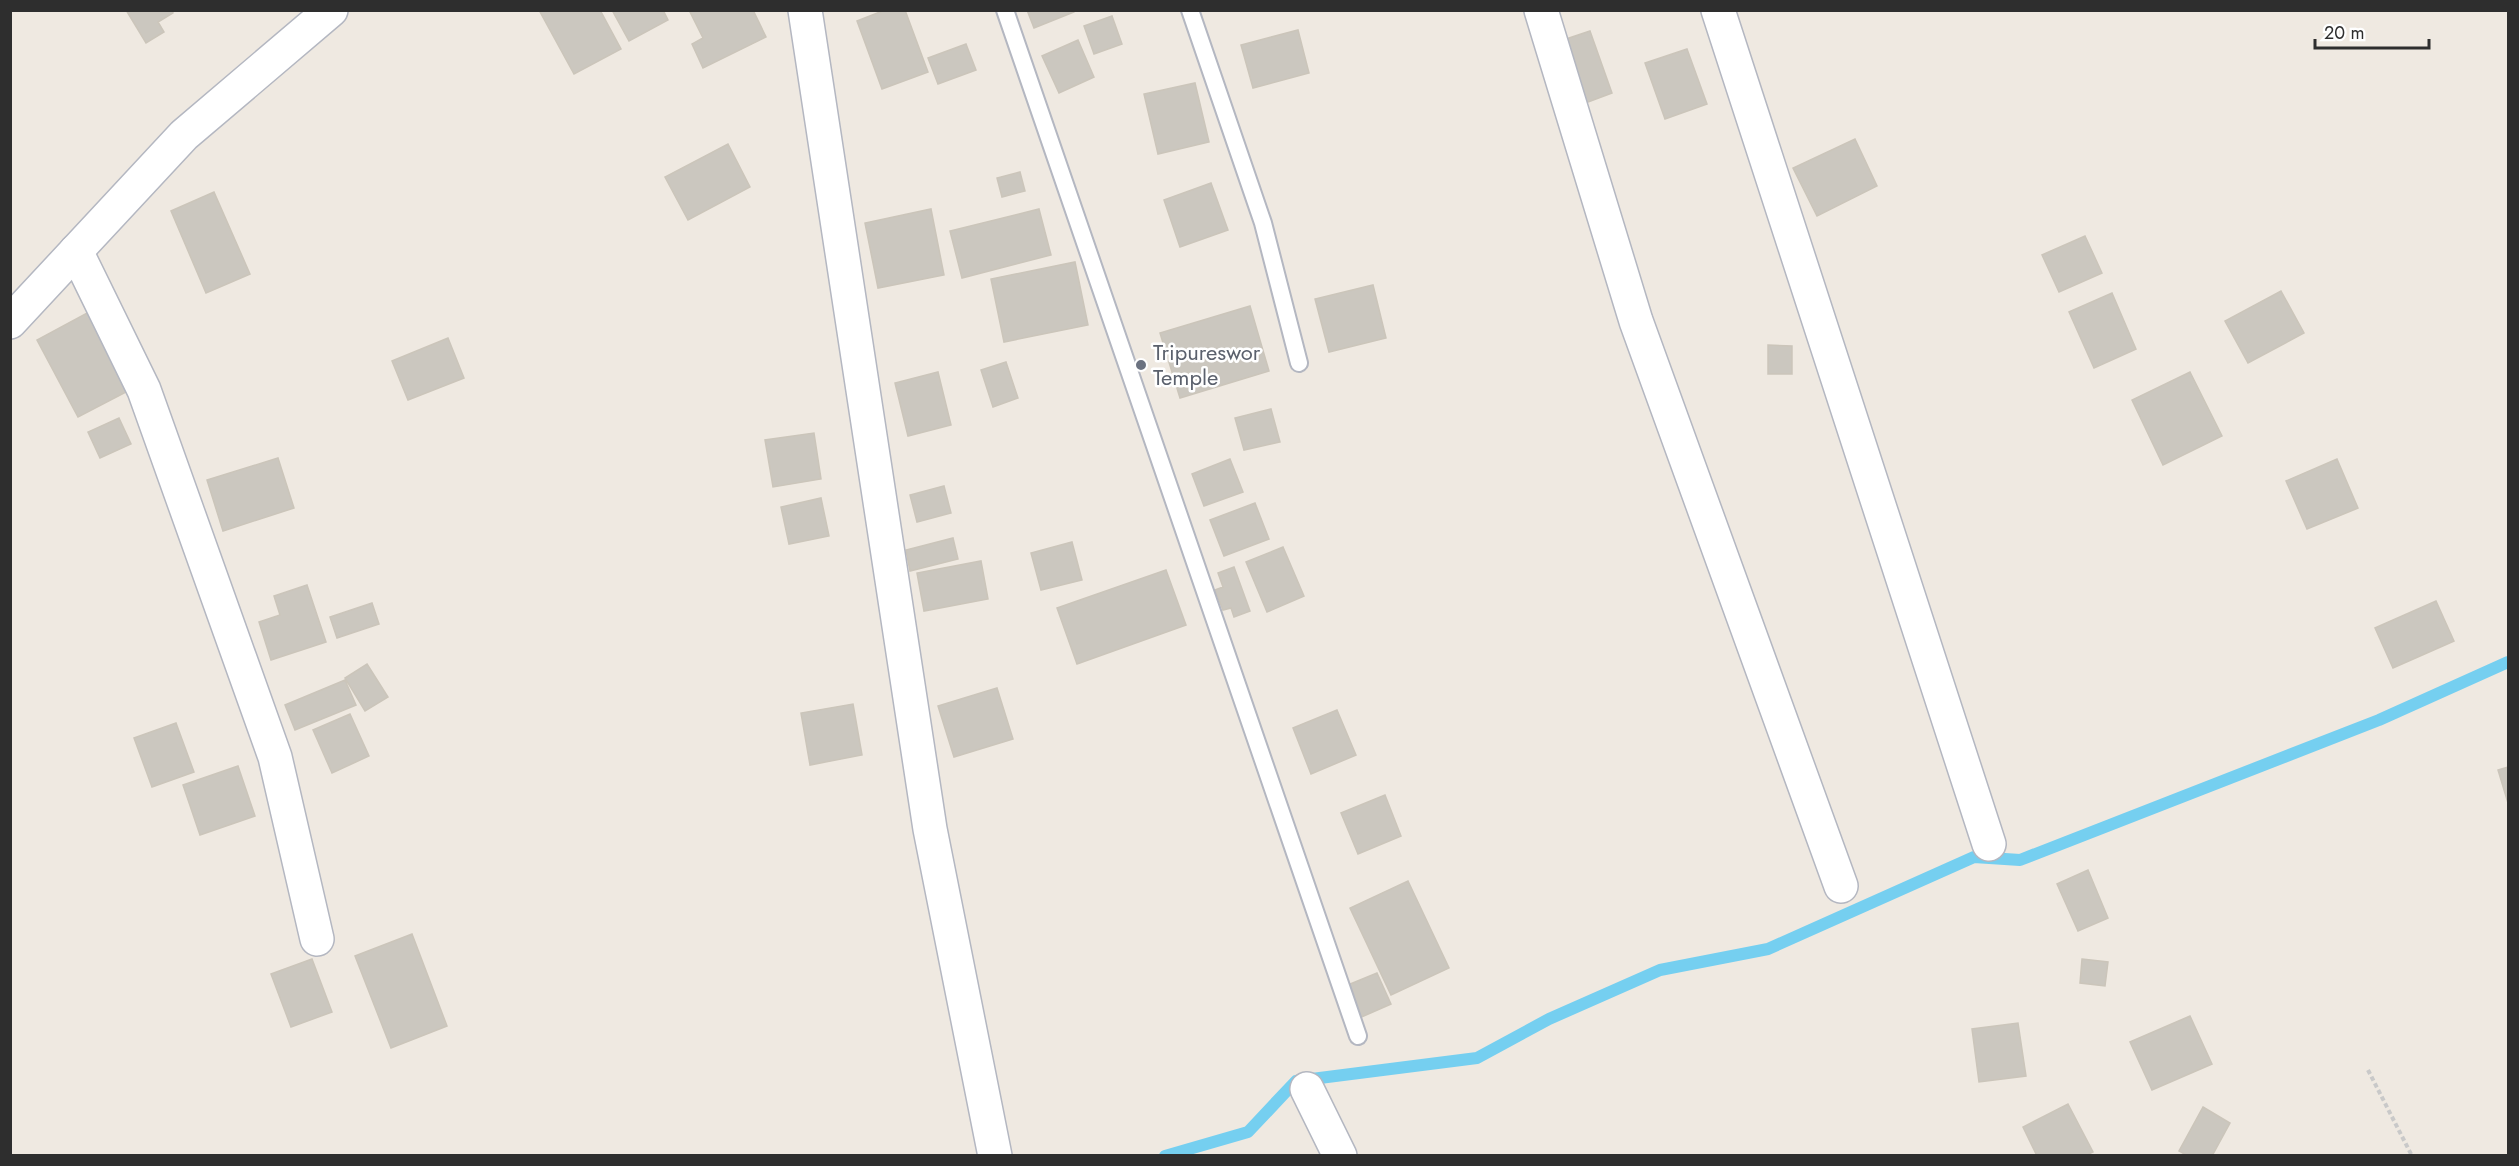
<svg xmlns="http://www.w3.org/2000/svg" width="2519" height="1166" font-family="Jost,sans-serif">
  <style>
    .lines { fill: none; stroke-linecap: round; stroke-linejoin: round }
    .stream { stroke: #75cff0; stroke-width: 12 }
    .building { fill: #cbc7bf; stroke: #cbc5ba; stroke-width: 1.5 }
    .service-casing { stroke: #b4b7c1; stroke-width: 20 }
    .minor-casing { stroke: #b4b7c1; stroke-width: 36 }
    .tertiary-casing { stroke: #b4b7c1; stroke-width: 36 }
    .path { stroke: #c9c9c9; stroke-width: 4; stroke-dasharray: 4.5 3; stroke-linecap: butt }
    .service { stroke: #fff; stroke-width: 16 }
    .minor { stroke: #fff; stroke-width: 33 }
    .tertiary { stroke: #fff; stroke-width: 33 }
    .worship-dot { fill: #6b7280; stroke: #fff; stroke-width: 2 }
    .labels { text-anchor: middle; stroke-width: 5; stroke-linejoin: round; paint-order: stroke }
    .worship-label { font-size: 22px; fill: #5b616d; stroke: #fff; text-anchor: start }
  </style>
  <rect width="100%" height="100%" fill="#efe9e1"/>
  <g class="lines">
    <path class="stream" d="M1165,1156l83,-24 48,-51 181,-23 72,-39 111,-49 108,-21 206,-92 46,3 359,-140 129,-58"/>
  </g>
  <path class="building" d="M126,10h46l1,3 -15,9 6,10 -18,11z
    M539,10h61l21,39 -47,25z
    M612,10h51l5,10 -39,21z
    M689,10h64l13,27 -63,31 -11,-24 11,-6z
    M885,10h20l23,62 -46,17 -25,-68z
    M1027,10h47v2l-40,16z
    M1112,16l10,28 -28,10 -10,-28z
    M1298,30l11,43 -56,15 -12,-43z
    M1590,31l22,62 -32,12 -23,-63z
    M1078,40l16,37 -35,16 -17,-37z
    M966,44l10,26 -38,14 -10,-26z
    M1687,49l20,55 -42,15 -20,-56z
    M1195,83l14,59 -51,12 -14,-60z
    M1855,139l22,47 -60,30 -24,-48z
    M728,144l22,43 -62,33 -23,-43z
    M1020,172l5,19 -23,6 -5,-19z
    M1211,183l17,47 -48,17 -16,-47z
    M214,192l36,82 -44,19 -35,-82z
    M931,209l13,66 -66,13 -13,-65z
    M1039,209l12,46 -89,23 -12,-47z
    M2085,236l17,37 -43,19 -17,-37z
    M1075,262l13,63 -84,17 -13,-63z
    M1373,285l13,53 -57,14 -14,-53z
    M2281,291l23,42 -56,30 -23,-42z
    M2112,293l24,56 -42,19 -25,-56z
    M1250,306l19,65 -89,27 -20,-65z
    M89,312l41,78 -52,27 -41,-77z
    M448,338l16,40 -56,22 -16,-39z
    M1768,345l24,1v28h-24z
    M1006,362l12,36 -25,9 -12,-37z
    M938,372l13,53 -43,11 -13,-53z
    M2190,372l32,64 -59,29 -31,-65z
    M1271,409l9,33 -36,8 -9,-32z
    M119,418l12,26 -31,14 -12,-26z
    M814,433l7,46 -48,8 -8,-47z
    M278,458l16,50 -71,23 -16,-51z
    M1230,459l13,33 -39,14 -12,-32z
    M2337,459l21,49 -51,21 -21,-48z
    M944,486l7,27 -34,9 -7,-27z
    M821,498l8,38 -40,8 -8,-37z
    M1255,503l14,36 -45,17 -14,-36z
    M953,538l5,21 -48,12 -4,-21z
    M1072,542l10,38 -41,10 -10,-37z
    M1283,547l21,49 -37,16 -21,-50z
    M981,561l7,38 -64,12 -7,-38z
    M1234,567l16,44 -16,6 -3,-9 -8,2 -8,-20 8,-3 -5,-14z
    M1166,570l20,55 -109,39 -20,-56z
    M307,585l19,57 -55,18 -12,-38 21,-7 -6,-19z
    M2436,601l18,40 -61,27 -18,-40z
    M372,603l7,21 -42,14 -7,-21z
    M367,664l21,33 -23,14 -20,-33z
    M345,680l11,25 -61,25 -10,-25z
    M997,688l16,51 -59,18 -16,-51z
    M853,704l9,51 -52,10 -9,-52z
    M1337,710l19,45 -45,19 -18,-46z
    M350,714l19,42 -37,17 -19,-43z
    M176,723l18,49 -42,15 -18,-49z
    M238,766l17,50 -55,19 -17,-50z
    M2508,767v36l-10,-33z
    M1385,795l16,41 -43,18 -17,-41z
    M2088,870l20,48 -30,13 -21,-47z
    M1408,881l41,87 -58,27 -41,-87z
    M412,934l35,92 -56,22 -36,-92z
    M312,959l20,53 -41,15 -20,-53z
    M2082,959l26,3 -3,24 -25,-3z
    M1377,973l14,31 -34,15 -14,-32z
    M2190,1016l22,48 -60,26 -22,-48z
    M2018,1023l8,53 -47,6 -7,-53z
    M2068,1104l25,48 -8,4h-48l-14,-29z
    M2203,1107l27,16 -18,33h-24l-9,-5z"/>
  <g class="lines">
    <g class="service-casing">
      <path id="service" d="M1005,10l353,1026
        M1190,10l73,213 36,140"/>
    </g>
    <g class="minor-casing">
      <path id="minor" d="M1541,10l95,311 205,565
        M1718,10l271,834
        M76,251l68,139 131,367 42,182
        M1307,1089l33,67"/>
    </g>
    <g class="tertiary-casing">
      <path id="tertiary" d="M805,10l125,819 65,327
        M10,322l174,-187 147,-125"/>
    </g>
    <path class="path" d="M2368,1070l44,86"/>
    <use href="#service" class="service"/>
    <use href="#minor" class="minor"/>
    <use href="#tertiary" class="tertiary"/>
  </g>
  <circle class="worship-dot" cx="1141" cy="365" r="6"/>
  <g class="labels">
    <g class="worship-label">
      <text x="1153" y="360">Tripureswor<tspan x="1153" dy="25">Temple</tspan></text>
    </g>
  </g>
  <rect width="2519" height="1166" fill="none" stroke="#2e2e2e" stroke-width="24"/>
  <path d="M2315 39v9h114v-9" fill="none" stroke="#2e2e2e" stroke-width="3"/>
  <text x="2324" y="39" font-size="18" fill="#2e2e2e" stroke="#ffffff" stroke-width="4.5" paint-order="stroke">20 m</text>
</svg>
